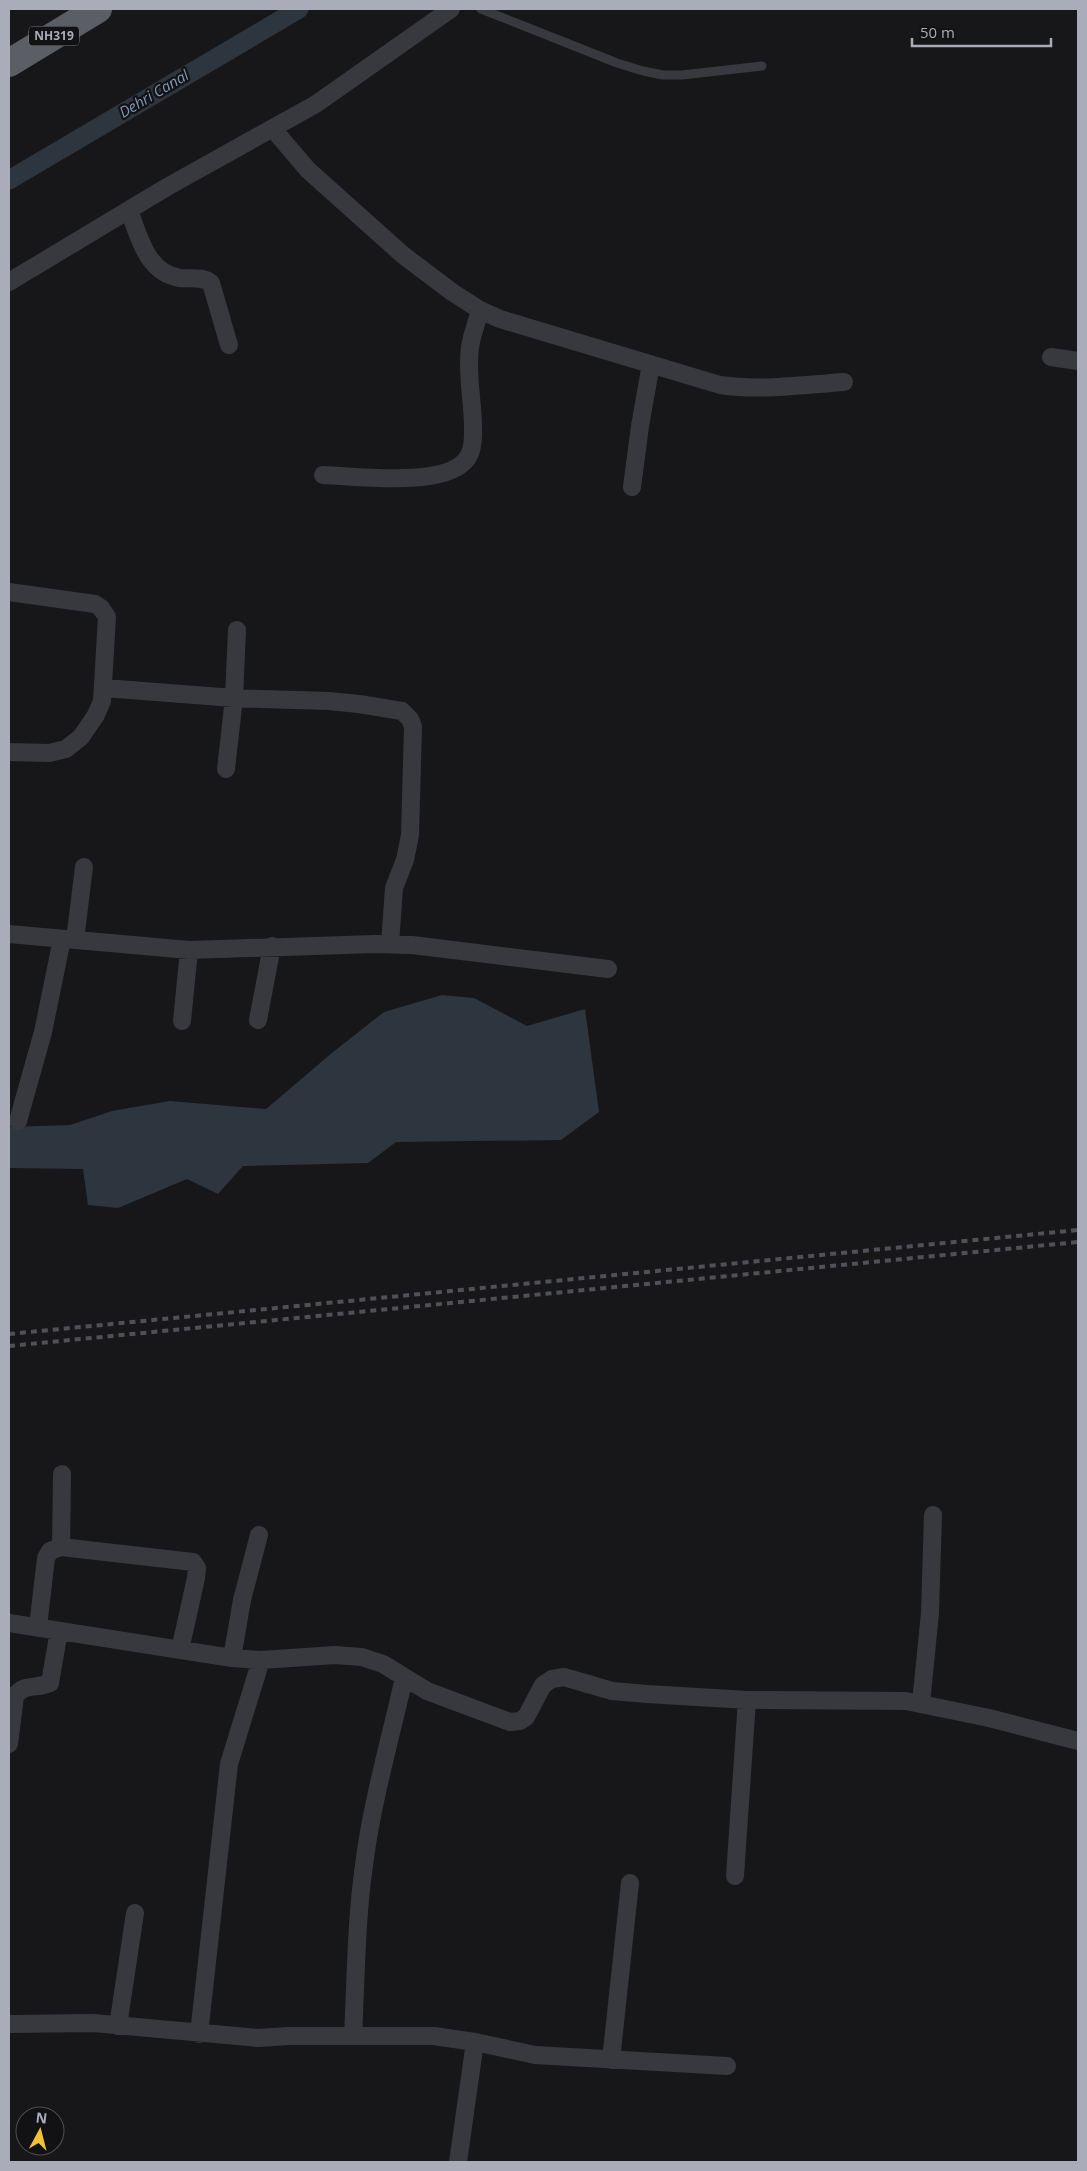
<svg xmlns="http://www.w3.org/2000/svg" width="1087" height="2171" font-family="'Open Sans',sans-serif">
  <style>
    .water { fill: #2d353e }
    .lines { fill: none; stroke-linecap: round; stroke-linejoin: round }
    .canal { stroke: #2d353e; stroke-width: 19 }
    .service { stroke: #38393e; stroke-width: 9 }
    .minor { stroke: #38393e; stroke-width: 18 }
    .trunk { stroke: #5c5e66; stroke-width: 28 }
    .rail { stroke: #4f5157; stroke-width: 4; stroke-dasharray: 6 5; stroke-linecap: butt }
    .labels { text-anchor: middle; stroke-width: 4.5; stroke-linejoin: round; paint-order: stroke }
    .shield { fill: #121214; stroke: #7c7e88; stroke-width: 1 }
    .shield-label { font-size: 12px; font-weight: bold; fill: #aaadb9 }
    .water-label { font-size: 15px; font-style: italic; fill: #8198b4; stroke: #121214 }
  </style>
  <rect width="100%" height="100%" fill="#171719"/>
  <path class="water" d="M442,995l32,3 53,28 58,-17 14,103 -38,28 -165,2 -28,21 -125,3 -25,28 -31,-15 -69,29 -30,-3 -5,-36 -74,-1v-41l61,-2 42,-14 58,-10 96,8 67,-57 51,-40z"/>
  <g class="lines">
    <path class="canal" d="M9,180l290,-171"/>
    <path class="service" d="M481,9l136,54 26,8 20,4h19l80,-9"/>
    <path class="minor" d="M273,129l35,41 95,85 49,37 28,18 20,9 220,66c41,6 82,0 124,-3
      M129,210c10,27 18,63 51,68 10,1 23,-2 31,5l18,62
      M9,282l158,-95 149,-83 135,-95
      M1051,357l27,4
      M323,475c33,1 117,12 141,-13 8,-7 9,-18 9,-28 1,-29 -7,-58 -3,-87 2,-13 7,-25 10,-37
      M632,487l8,-61 11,-62
      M9,592l86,12 6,4 6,9 -5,84 -6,14 -15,22 -15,12 -17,4 -40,-1
      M237,630l-3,68 95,3 30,3 43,7 8,8 3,8 -3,108 -5,25 -11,28 -4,56
      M104,688l130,10 -8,71
      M9,934l180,16 186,-6 37,1 196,24
      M75,940l9,-73
      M258,1020l14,-74
      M182,1021l7,-71
      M18,1121l25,-89 19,-93
      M61,1547l132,15 4,6 -1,10 -16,72
      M9,1623l223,35 29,2 74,-5 27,2 21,7 44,27 83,31 10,-1 6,-4 17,-32 9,-6 12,-2 48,14 35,3 100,6 159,1 83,17 89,23
      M38,1627l8,-69 4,-7 11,-4 1,-73
      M232,1658l10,-58 17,-65
      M921,1703l9,-90 3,-98
      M9,1744l6,-48c9,-13 22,-7 35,-13l9,-52
      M735,1876l12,-176
      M9,2024l84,-1 165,15 31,-2h145l41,6 60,13 192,11
      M118,2026l17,-113
      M199,2034l30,-270 32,-104
      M353,2036c3,-57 3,-115 11,-171 8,-63 26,-125 40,-187
      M611,2060l19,-177
      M458,2162l17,-120"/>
    <path class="trunk" d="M9,63l89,-54"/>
    <path class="rail" d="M9,1334l1069,-104
      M9,1346l1069,-104"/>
  </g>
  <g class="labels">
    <rect class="shield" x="29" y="26.5" width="50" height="19" rx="4"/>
    <g class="shield-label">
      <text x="54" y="40">NH319</text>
    </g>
    <g class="water-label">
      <text transform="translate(154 94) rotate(-31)" y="5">Dehri Canal</text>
    </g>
  </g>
  <rect width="1087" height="2171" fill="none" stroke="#aaadb9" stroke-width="20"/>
  <g transform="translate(40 2131) rotate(7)"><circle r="24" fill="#121214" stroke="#4f5056"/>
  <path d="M0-4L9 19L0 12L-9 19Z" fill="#f2c137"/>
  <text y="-8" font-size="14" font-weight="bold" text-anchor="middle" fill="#aaadb9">N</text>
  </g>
  <path d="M912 38v8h139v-8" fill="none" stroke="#aaadb9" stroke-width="2.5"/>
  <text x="920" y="38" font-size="15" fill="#aaadb9" stroke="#121214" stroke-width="4" paint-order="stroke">50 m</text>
</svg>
